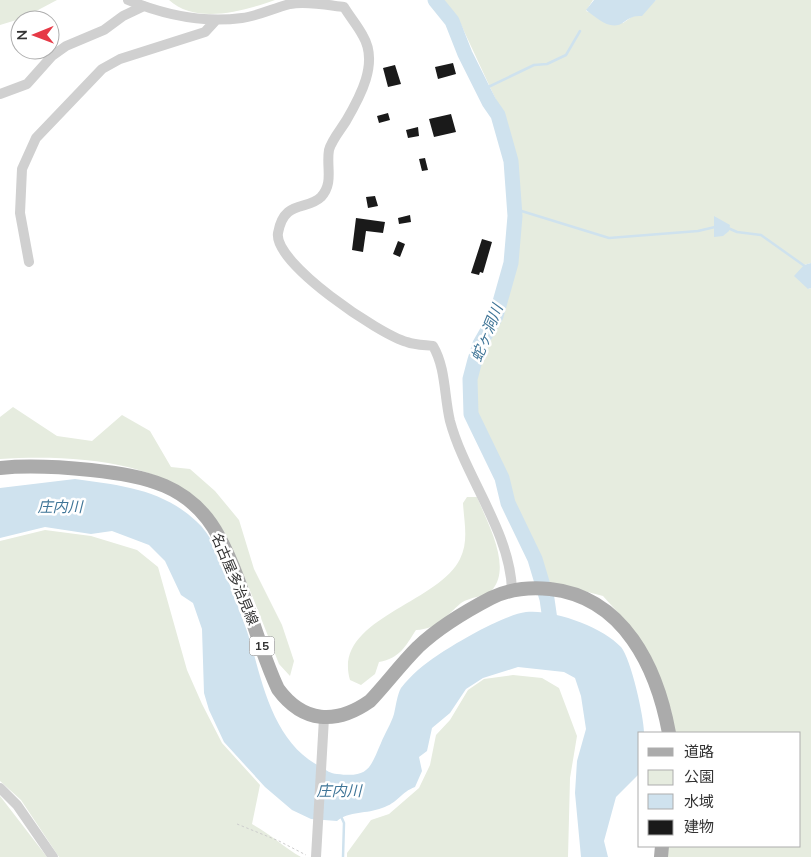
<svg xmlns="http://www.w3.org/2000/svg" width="811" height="857" font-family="'Nunito Sans','Noto Sans JP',sans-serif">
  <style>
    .green { fill: #e6ecdf }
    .water { fill: #cfe2ee }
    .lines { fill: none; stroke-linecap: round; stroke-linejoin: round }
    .stream { stroke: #cfe2ee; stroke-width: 2.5 }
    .river { stroke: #cfe2ee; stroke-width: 15 }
    .building { fill: #1a1a1a }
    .path { stroke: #cdcdcd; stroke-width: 1; stroke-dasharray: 2.5 2.5; stroke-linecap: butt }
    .minor { stroke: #d0d0d0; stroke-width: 10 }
    .major { stroke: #ababab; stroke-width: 14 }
    .labels { text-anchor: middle; stroke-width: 5; stroke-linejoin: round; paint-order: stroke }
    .shield { fill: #fff; stroke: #707070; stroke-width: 1 }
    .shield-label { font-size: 12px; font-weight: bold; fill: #333 }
    .street-label { font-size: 14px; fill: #333; stroke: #fff }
    .water-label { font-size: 15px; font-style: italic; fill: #3f7597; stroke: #fff }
  </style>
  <rect width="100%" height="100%" fill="#fff"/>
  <path class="green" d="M0,0h57l-34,18 -23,7z
    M169,0h106c-31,11 -79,25 -106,0z
    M440,0h153l-7,11 37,12 33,-23h155v263l-7,2 4,24 3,-1v569h-145l1,-11h133v-113h-126l-3,-23 -18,-49 -22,-34 -28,-31 -57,-15 -30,-73 -13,-43 -28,-50v-27l3,-29 26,-49 13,-61 3,-59 -11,-62 -52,-112z
    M13,407l44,29 35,5 30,-26 28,16 21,36 19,2 25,22 24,29 15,49 28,56 12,36 -4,15 -11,-12c-15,-38 -29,-76 -46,-112 -5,-9 -8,-20 -14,-28 -44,-66 -148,-69 -219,-65v-42z
    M467,497h10c9,23 35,68 16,92 -8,9 -22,7 -32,14 -15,13 -23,26 -45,27 -11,17 -16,28 -37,32l-4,12 -14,11 -11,-5c-18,-61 88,-76 110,-121 9,-18 4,-37 3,-56z
    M45,530l46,6 46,14 21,17 29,103 15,34 20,39 38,42 -8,39c18,10 32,23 49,33h-242l-38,-57 -21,-19v-240z
    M513,675l29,3 17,10 18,48 -7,42 -2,79h-221v-4l24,-33 18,-6 30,-26 11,-23 6,-30 14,-15 18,-30 16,-11z
    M0,796l47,61h-47z"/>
  <path class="water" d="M594,0h62l-14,16c-9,0 -11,1 -18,6 -13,10 -27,-4 -38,-12z
    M714,216l16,9 -1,6 -6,5 -9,1z
    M811,263v25l-3,1 -14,-13 10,-11z
    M75,479c44,6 87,10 121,42 16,14 23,35 30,54 9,24 19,48 26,72 12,45 25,98 69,120 5,3 10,7 16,7 32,4 33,-6 44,-31 4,-10 10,-19 13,-29 2,-8 3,-19 7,-26 10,-13 23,-24 37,-33 19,-13 66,-40 88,-43 27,-3 77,15 95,35 10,12 23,70 23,86h-4v40l-24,24 -12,44 4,16h-27l-6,-64 2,-32 9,-32 -5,-33 -6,-18 -11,-6 -46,-5 -35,11 -17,11 -16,24 -18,15 -5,23 -8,6 3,14 -7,16c-14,5 -17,16 -33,21 -15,6 -33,3 -45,13l-26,-2 -19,-9 -27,-23 -41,-45 -15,-32 -5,-17 -2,-64 -9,-26 -12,-8 -16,-34 -16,-16 -37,-14 -21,3 -46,-7 -45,11v-50z"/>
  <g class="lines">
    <path class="stream" d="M482,90l52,-25 13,-1 19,-9 14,-24
      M515,209l94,29 89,-7 17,-4
      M728,228l9,4 24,3 45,32
      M340,814l4,9 -1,34"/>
    <path class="river" d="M435,0l17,21 13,33 24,48 9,13 13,46 4,55 -4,47 -15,53 -16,28 -5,16 -5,19 1,35 31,64 6,25 27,56 12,40 5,35"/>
  </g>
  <path class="building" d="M453,63l3,11 -18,5 -3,-12z
    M395,65l6,19 -13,3 -5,-19z
    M388,113l2,7 -11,3 -2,-7z
    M451,114l5,18 -22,5 -5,-18z
    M418,127l1,9 -11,2 -2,-8z
    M425,158l3,12 -6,1 -3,-12z
    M375,196l3,10 -10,2 -2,-11z
    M410,215l1,7 -12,2 -1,-6z
    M356,218l29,4 -2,11 -17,-2 -3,21 -11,-2z
    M482,239l10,3 -9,31 -3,-1 -1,3 -8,-2z
    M398,241l7,3 -5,13 -7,-3z"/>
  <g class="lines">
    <path class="path" d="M237,824l42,17 27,14"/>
    <path class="minor" d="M128,0c36,15 76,23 114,18 16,-2 32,-10 48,-14 17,-3 37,1 54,3 6,10 14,19 19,29 16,27 -3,61 -17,85 -5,8 -15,20 -17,29 -3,17 5,33 -8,47 -14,14 -37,2 -43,36 -5,30 102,102 129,109 8,3 18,3 26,4 13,22 11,50 17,75 15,56 60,110 62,169
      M0,94l27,-10 25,-28 14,-10 38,-16 19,-14 21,-10
      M29,262l-9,-49 2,-44 14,-31 66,-69 18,-10 85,-27 11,-12
      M0,788l17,17 36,52
      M316,857l8,-139"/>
    <path class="major" d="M0,468c30,-3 61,-1 91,2 54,6 100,14 128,67 26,48 36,103 59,152 25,34 58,36 92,12 16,-17 31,-37 48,-54 19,-18 50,-37 73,-49 18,-9 39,-11 59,-9 74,8 107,79 119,144
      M661,857l1,-11"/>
  </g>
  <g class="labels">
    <rect class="shield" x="249.5" y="636.5" width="25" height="19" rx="4"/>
    <g class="shield-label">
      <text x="262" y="650">15</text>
    </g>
    <g class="street-label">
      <text transform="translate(235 579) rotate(67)" y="5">名古屋多治見線</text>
    </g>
    <g class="water-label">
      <text transform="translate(487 333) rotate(-68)" y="5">蛇ヶ洞川</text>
      <text x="60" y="512">庄内川</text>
      <text x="339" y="796">庄内川</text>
    </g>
  </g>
  <rect x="638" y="732" width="162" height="115" fill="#ffffff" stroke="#adadad"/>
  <rect x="648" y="748" width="25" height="8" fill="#ababab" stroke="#adadad"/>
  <text x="684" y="757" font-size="15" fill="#333333">道路</text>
  <rect x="648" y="770" width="25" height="15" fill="#e6ecdf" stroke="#adadad"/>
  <text x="684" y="782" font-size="15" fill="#333333">公園</text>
  <rect x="648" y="794" width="25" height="15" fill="#cfe2ee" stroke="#adadad"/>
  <text x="684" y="807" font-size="15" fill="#333333">水域</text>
  <rect x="648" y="820" width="25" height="15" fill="#1a1a1a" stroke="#adadad"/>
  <text x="684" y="832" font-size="15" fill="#333333">建物</text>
  <g transform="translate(35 35) rotate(269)"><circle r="24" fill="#ffffff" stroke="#adadad"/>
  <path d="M0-4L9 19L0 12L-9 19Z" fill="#e63946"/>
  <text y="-8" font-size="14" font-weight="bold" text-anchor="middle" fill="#333333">N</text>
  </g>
</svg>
